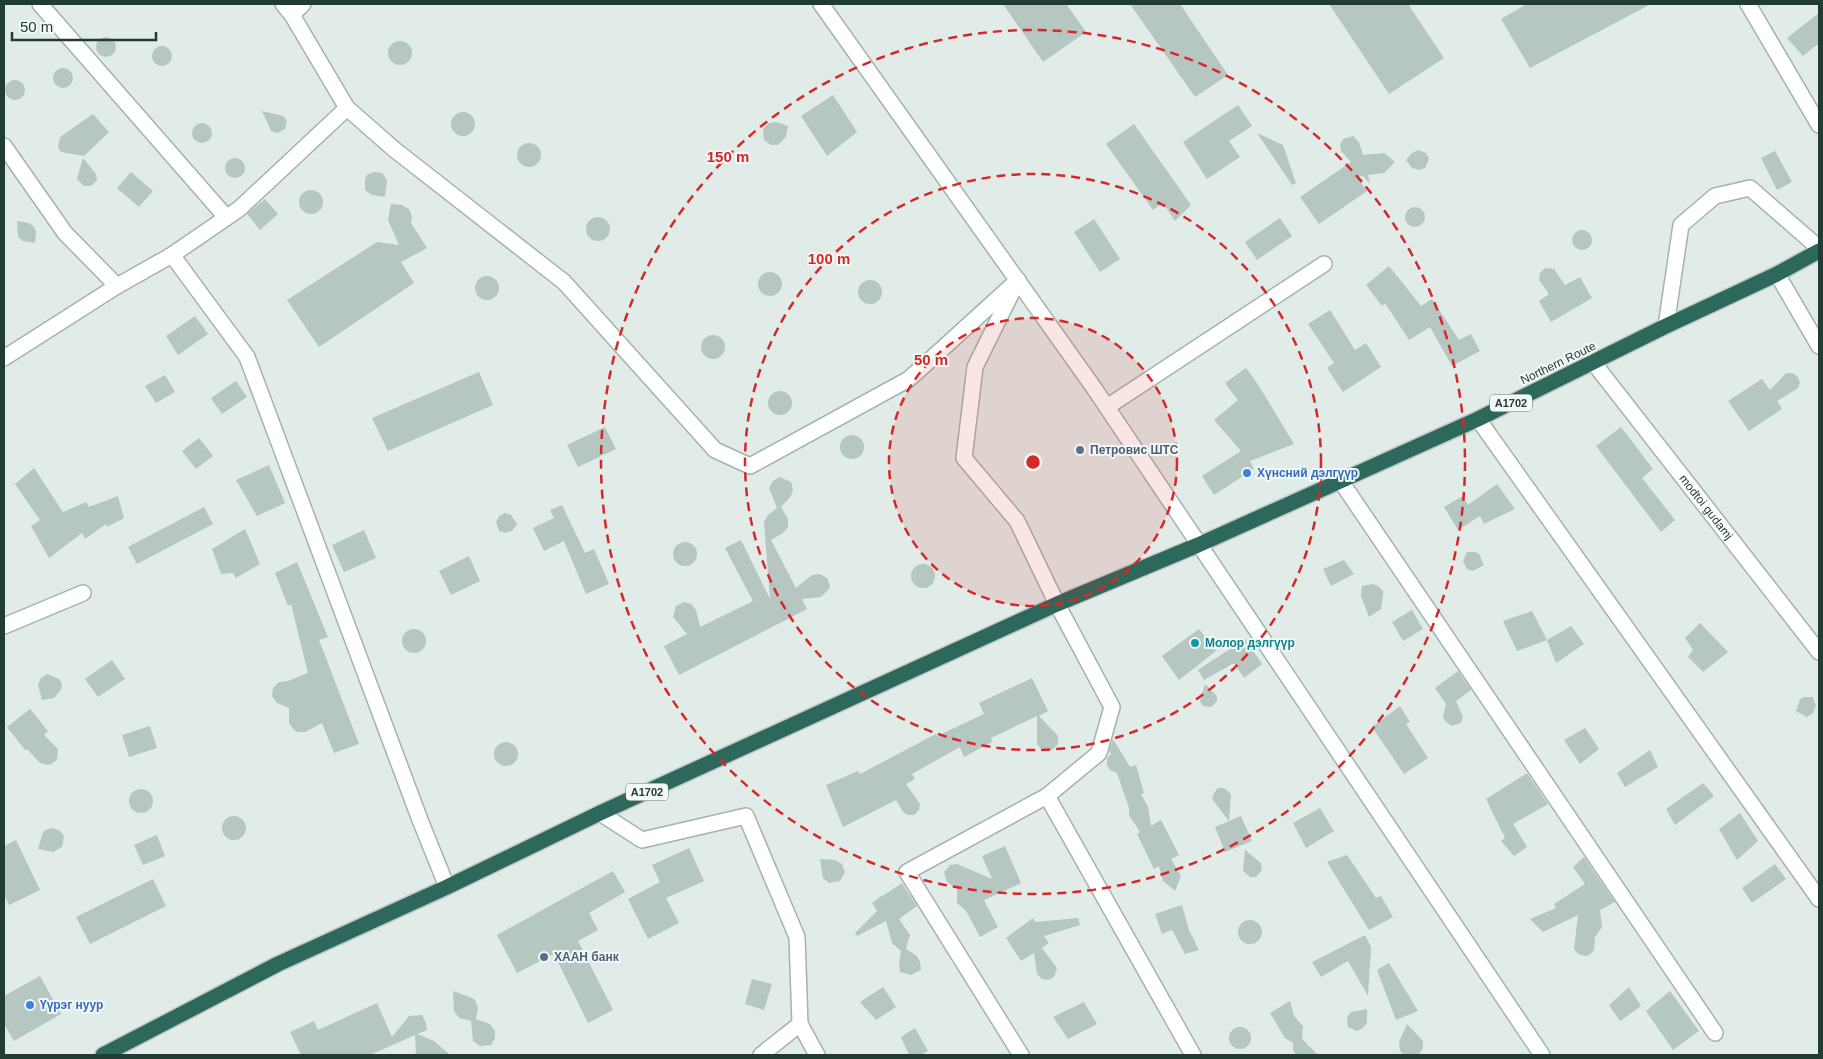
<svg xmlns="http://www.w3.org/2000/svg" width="1823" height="1059" font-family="Helvetica,sans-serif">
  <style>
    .building { fill: #b6c6c0 }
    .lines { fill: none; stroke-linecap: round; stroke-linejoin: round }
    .minor-casing { stroke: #a4b3ae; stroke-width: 18 }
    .highway-casing { stroke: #c1c8c6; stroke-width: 18 }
    .minor { stroke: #fff; stroke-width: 15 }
    .highway { stroke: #2d685c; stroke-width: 15 }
    .ring { fill: none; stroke: #d62828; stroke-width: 2.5; stroke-dasharray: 9 6 }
    .service-dot { fill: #5c6f8a; stroke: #f1f8f5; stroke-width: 2 }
    .shop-dot { fill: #3f7fe0; stroke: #f1f8f5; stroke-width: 2 }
    .culture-dot { fill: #0f9aa8; stroke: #f1f8f5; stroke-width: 2 }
    .labels { text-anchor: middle; stroke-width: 4; stroke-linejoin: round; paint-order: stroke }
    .shield { fill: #f1f8f5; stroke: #5f746f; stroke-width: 1 }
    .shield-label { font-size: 11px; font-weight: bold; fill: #213c35 }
    .street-label { font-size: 12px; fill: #213c35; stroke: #f1f8f5 }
    .service-label { font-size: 12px; font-weight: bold; fill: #4e5e75; stroke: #f1f8f5; text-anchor: start }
    .shop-label { font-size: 12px; font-weight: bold; fill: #366cbe; stroke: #f1f8f5; text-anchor: start }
    .culture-label { font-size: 12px; font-weight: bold; fill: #0d838f; stroke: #f1f8f5; text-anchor: start }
    .centre { fill: #d62828; stroke: #f1f8f5; stroke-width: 2.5 }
    .ring-label { font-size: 15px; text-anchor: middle; font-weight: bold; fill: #d62828; stroke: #f1f8f5; stroke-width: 4; stroke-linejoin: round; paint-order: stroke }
  </style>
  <rect width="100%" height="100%" fill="#e1ebe7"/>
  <path class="building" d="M1003,4h63l20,28 -43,30z
    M1130,4h50l48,71 -33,22z
    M1329,4h79l36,54 -55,36z
    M1527,4h124l-121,64 -29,-49z
    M1819,13v30l-16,13 -16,-18z
    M96 47a10 10 0 1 1 20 0a10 10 0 1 1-20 0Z
    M388 53a12 12 0 1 1 24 0a12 12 0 1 1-24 0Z
    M152 56a10 10 0 1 1 20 0a10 10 0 1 1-20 0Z
    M53 78a10 10 0 1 1 20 0a10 10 0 1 1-20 0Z
    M5 90a10 10 0 1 1 20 0a10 10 0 1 1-20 0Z
    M833,95l24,37 -30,24 -26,-40z
    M1238,105l14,21 -23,15 11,16 -33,22 -24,-37z
    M262,111l21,5 4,5 -2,8 -7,4 -7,-2z
    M451 124a12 12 0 1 1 24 0a12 12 0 1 1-24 0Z
    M93,114l16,18 -25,24 -23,-4 -3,-5 2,-10z
    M777,122l11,4 -2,11 -8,8h-7l-7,-5 -1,-8 1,-4 5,-5z
    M192 133a10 10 0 1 1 20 0a10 10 0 1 1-20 0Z
    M1134,124l57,81 -16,16 -12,-18 -10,7 -47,-66z
    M1257,133l26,12 13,38 -4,2z
    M1353,136l6,6 4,13 21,-2 11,9 -11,11 -16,2 2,9 -7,-8 -6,1 10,14 -48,33 -19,-27 51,-35 -10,-11 -1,-6 3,-6z
    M517 155a12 12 0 1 1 24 0a12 12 0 1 1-24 0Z
    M1418,150l8,3 3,6 -4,9 -6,2 -7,-2 -6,-8 6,-7z
    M1775,151l17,31 -15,8 -16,-32z
    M83,158l13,16 1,6 -6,6h-7l-7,-7z
    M225 168a10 10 0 1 1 20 0a10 10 0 1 1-20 0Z
    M131,172l22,19 -14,16 -22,-19z
    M374,172l8,1 5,7 -2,17 -13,-2 -7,-5v-11l2,-4z
    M299 202a12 12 0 1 1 24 0a12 12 0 1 1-24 0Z
    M265,199l13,15 -18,16 -13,-16z
    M391,204l11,1 7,4 3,8 -1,6 16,25 -26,14 13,21 -95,64 -32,-47 90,-58 22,3 -11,-25z
    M1405 217a10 10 0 1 1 20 0a10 10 0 1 1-20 0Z
    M586 229a12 12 0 1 1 24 0a12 12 0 1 1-24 0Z
    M1280,218l12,18 -35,24 -12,-18z
    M1094,219l26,40 -20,13 -26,-40z
    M17,221l12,2 5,4 2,5 -1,11 -12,-2 -5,-4z
    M1572 240a10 10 0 1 1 20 0a10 10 0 1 1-20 0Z
    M1389,266l32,40 11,-7 27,41 12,-6 9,17 -28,15 -22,-39 -21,13 -24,-37 -3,3 -16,-21z
    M1545,268l9,1 11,16 15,-8 12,21 -41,24 -12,-21 10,-7 -10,-14 1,-7z
    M758 284a12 12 0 1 1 24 0a12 12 0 1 1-24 0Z
    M475 288a12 12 0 1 1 24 0a12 12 0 1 1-24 0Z
    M858 292a12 12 0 1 1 24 0a12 12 0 1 1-24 0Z
    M1330,310l25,40 11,-7 15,24 -38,25 -16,-24 7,-5 -26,-39z
    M195,316l13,18 -30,21 -12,-19z
    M701 347a12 12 0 1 1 24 0a12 12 0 1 1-24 0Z
    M1246,368l13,18 35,58 -44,17 4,8 -40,26 -12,-19 39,-25 -27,-31 24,-20 -13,-17z
    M479,372l14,33 -105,46 -16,-33z
    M1786,373h6l5,3 3,6 -2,6 -21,13 5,8 -33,22 -21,-30 34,-22 8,11z
    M165,375l10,17 -19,11 -11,-17z
    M236,381l11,16 -25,17 -11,-16z
    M768 403a12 12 0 1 1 24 0a12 12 0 1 1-24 0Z
    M605,427l11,22 -38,18 -11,-22z
    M1621,427l32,42 -11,9 33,42 -14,12 -65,-86z
    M840 447a12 12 0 1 1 24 0a12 12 0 1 1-24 0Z
    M199,438l14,18 -17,13 -14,-18z
    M269,465l16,38 -28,13 -21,-36z
    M34,468l29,44 23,-10 3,5 29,-11 6,22 -17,9 -1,-3 -21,15 -3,-6 -33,25 -18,-32 9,-6 -25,-36z
    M780,477l11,5 2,7 -2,7 -10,11 7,12v8l-5,6 -12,7 25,48 16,-13 8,-1 7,4 3,8 -1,3 -8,8 -19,2 5,10 -128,66 -15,-29 23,-12 -14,-17 3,-11 8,-4 7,2 5,6 4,17 53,-26 -28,-53 16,-8 29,59 -6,-77 4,-7 9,-7 -8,-20 4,-7z
    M1497,484l18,25 -31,15 -4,-8 -22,14 -14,-23 19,-11 5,9z
    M562,505l23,48 9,-4 15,35 -23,10 -22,-53 -20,10 -11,-23 21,-10 -4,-8z
    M204,507l9,17 -76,40 -9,-17z
    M505,513l6,2 6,9 -5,7 -6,2 -7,-2 -3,-9 3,-6z
    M245,529l15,35 -24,14 -3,-5 -12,1 -9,-25z
    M364,530l12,28 -32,14 -12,-27z
    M673 554a12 12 0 1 1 24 0a12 12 0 1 1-24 0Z
    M1467,552h8l4,2 5,11 -11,6 -6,-2 -4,-8z
    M469,556l11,25 -29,14 -12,-24z
    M1344,560l10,14 -23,12 -8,-17z
    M297,562l31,75 -9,3 40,104 -25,9 -12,-30 -17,9h-7l-4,-2 -5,-7v-15l-12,-5 -5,-7 1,-8 6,-6 9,-1 20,-8 -17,-69 -3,2 -13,-33z
    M911 576a12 12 0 1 1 24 0a12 12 0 1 1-24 0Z
    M1372,584l6,2 5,5v4l-2,14 -12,8 -8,-21 1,-10z
    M1412,610l11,19 -20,12 -11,-19z
    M1532,611l15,29 -30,11 -14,-30z
    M1700,623l28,29 -25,20 -15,-15 5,-7 -8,-12z
    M1571,626l13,18 -28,19 -9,-23z
    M1199,629l17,22 -37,29 -17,-24z
    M402 641a12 12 0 1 1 24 0a12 12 0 1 1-24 0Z
    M1245,639l17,25 -18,14 -10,-15 -30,17 -6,-10z
    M112,660l13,19 -27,18 -13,-18z
    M1458,671l13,19 -15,11 7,16 -2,6 -9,3 -7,-5 -2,-5 3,-12 -11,-16z
    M48,674l11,5 3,5 -1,6 -7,8 -12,2 -4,-15 3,-7z
    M1032,678l16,33 -9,5 19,20v8l-5,5 -4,2 -7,-1 -5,-6v-28l-46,22 1,4 -28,15 -4,-10 -48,27 3,5 -9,5 14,20 -1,6 -5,5h-6l-5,-3 -7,-12 -53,27 -17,-42 32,-14 2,3 76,-40 1,2 47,-22 -5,-11z
    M1205,684l12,12v5l-6,6 -8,-1 -3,-5z
    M1804,697h9l3,9 -3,7 -6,4 -11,-6 4,-12z
    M1400,706l10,16 -4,2 22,34 -24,16 -32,-47z
    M30,709l18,22 -4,4 14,14 -1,11 -6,4 -4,1 -7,-2 -13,-14 -2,1 -18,-23z
    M150,726l7,22 -28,9 -7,-22z
    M1585,728l14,21 -19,15 -16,-24z
    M1113,739l17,28 6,-2 8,28 -3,1 7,13 3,19 10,-6 18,35 -8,4 10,17 -6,15 -12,-10 -4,-15 -5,3 -17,-35 3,-2 -11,-17v-7l-12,-35 -7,-3 -3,-5v-6l4,-5 -2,-4z
    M494 754a12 12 0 1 1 24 0a12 12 0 1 1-24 0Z
    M1650,750l8,17 -33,20 -8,-14z
    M1527,773l21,31 -35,20 14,23 -13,9 -13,-15 4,-3 -19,-39z
    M1703,783l11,13 -39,29 -9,-16z
    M1218,788h6l7,6 -2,27 -17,-22 2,-6z
    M129 801a12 12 0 1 1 24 0a12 12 0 1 1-24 0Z
    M1320,808l14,23 -28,17 -13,-25z
    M1740,813l18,28 -21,19 -18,-31z
    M1241,816l11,25 -27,11 -10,-25z
    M222 828a12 12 0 1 1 24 0a12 12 0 1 1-24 0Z
    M51,828l8,2 5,6 -2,11 -9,5 -15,-3 4,-14 2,-4z
    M157,835l8,21 -22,9 -9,-20z
    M16,840l24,50 -31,15 -5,-11v-48z
    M1005,846l16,37 -37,17 14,27 -18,10 -14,-26 -9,-8v-14l-10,-7 -3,-10 6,-7 7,-1 35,15 -10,-23z
    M689,848l15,33 -38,17 13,25 -31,16 -20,-40 32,-17 -8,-17z
    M1245,850l16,13 1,7 -6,7h-6l-7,-6z
    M1347,855l29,43 5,-2 12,21 -24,13 -42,-68z
    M1584,857l31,45 -15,8 2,17 -7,10 -1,13 -5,5 -4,1 -7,-2 -4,-5 4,-34 -35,17 -13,-13 26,-11 -2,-4 31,-20 -12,-17z
    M820,859l15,1 7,4 3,8 -5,9 -11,2 -6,-5z
    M1775,864l11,15 -34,24 -10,-15z
    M613,871l12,21 -36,21 9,17 -20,11 35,69 -25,13 -34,-69 -37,19 -20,-38z
    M153,879l13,27 -76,38 -14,-27z
    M902,883l15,23 -18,13 11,16 -4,14 11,7 3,6 1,8 -10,5 -11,-3 -1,-7 2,-14 -9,-8 -6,-22 -29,15 -2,-3 22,-22 -5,-8 8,-6v-2l1,2z
    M1182,905l7,25 10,20 -14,4 -13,-24 -10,4 -7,-20z
    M1033,918l2,4 43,-4 2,7 -36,11 5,7 -7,5 15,20 -3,9 -6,3 -6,-1 -5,-5 -3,-21 -13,8 -15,-23z
    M1238 932a12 12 0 1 1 24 0a12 12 0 1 1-24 0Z
    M1365,935l6,12 -3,49 -20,-35 -27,16 -9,-15z
    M1389,963l29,48 -22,9 -19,-50z
    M40,976l21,38 -47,27 -10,-17v-28z
    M752,979l20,5 -8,26 -19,-6z
    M883,987l13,20 -20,13 -16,-18z
    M1629,987l12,19 -21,15 -11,-16z
    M453,991l19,7 3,2 3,8 -2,11 14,5 5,7v7l-4,7 -11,1 -7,-5 -2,-20 -12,-3 -5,-7z
    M1670,991l29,40 -26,19 -27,-39z
    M1290,1001l4,15 9,10 -1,13 16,16h-22l-3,-5v-7l-8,-5 -15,-25z
    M1084,1002l13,22 -29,15 -15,-22z
    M377,1003l15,34 17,-21 13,-1 4,8 1,7 -10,4 17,7 16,14h-34l-1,-20 -45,20h-69l-11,-23 24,-11 4,9z
    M1367,1009v14l-4,5 -6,3 -9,-4 -1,-10 4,-5z
    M1407,1024l16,17v7l-5,7h-14l-4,-4 -1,-9z
    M1229 1038a11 11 0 1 1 22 0a11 11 0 1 1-22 0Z
    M915,1028l13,23 -8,4h-11l-8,-18z"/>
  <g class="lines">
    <g class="minor-casing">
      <g id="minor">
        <path d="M40,4l186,213"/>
        <path d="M283,4l9,11 55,93 48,42 169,132 151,168 35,16 159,-87 109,-99"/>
        <path d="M821,4l273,384 448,667"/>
        <path d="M1748,4l71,121"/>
        <path d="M292,15l11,-11"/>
        <path d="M4,146l61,87 52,53"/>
        <path d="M172,255l75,102 173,463 27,67"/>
        <path d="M1777,274l42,72"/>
        <path d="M1014,288l-39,79 -11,91 53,63 40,83 55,103 -13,46 -52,43"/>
        <path d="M1666,326l15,-101 34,-29 35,-8 69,60"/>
        <path d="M4,358l113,-72 55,-31 67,-46 108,-101"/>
        <path id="s1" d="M1593,362l226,290"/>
        <path d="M1107,407l217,-143"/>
        <path d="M1478,419l341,480"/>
        <path d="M1340,480l375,553"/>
        <path d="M4,626l79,-33"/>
        <path d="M600,813l42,27 104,-24 51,121 3,87"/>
        <path d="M761,1055l39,-31 17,31"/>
        <path d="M1021,1055l-114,-183 140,-76 146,259"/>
      </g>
    </g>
    <g class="highway-casing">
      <path id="highway" d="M103,1055l175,-91 169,-77 153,-74 457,-209 141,-59 280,-126 188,-93 111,-52 42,-23"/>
    </g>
    <use href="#minor" class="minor"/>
    <use href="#highway" class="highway"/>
  </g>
  <circle cx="1033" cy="462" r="144" fill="#d62828" fill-opacity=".12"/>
  <g class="ring">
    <circle cx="1033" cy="462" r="144"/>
    <circle cx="1033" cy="462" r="288"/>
    <circle cx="1033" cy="462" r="432"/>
  </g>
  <g class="service-dot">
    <circle cx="1080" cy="450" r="5"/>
    <circle cx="544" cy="957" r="5"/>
  </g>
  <g class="shop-dot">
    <circle cx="1247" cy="473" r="5"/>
    <circle cx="30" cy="1005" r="5"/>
  </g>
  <circle class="culture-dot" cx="1195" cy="643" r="5"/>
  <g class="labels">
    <g class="shield">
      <rect x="1490" y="394.5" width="42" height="17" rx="4"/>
      <rect x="626" y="783.5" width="42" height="17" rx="4"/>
    </g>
    <g class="shield-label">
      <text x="1511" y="407">A1702</text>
      <text x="647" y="796">A1702</text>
    </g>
    <g class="street-label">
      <text transform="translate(1558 363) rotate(-26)" y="4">Northern Route</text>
      <text dy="4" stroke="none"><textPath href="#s1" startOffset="184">modtoi gudamj</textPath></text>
    </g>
    <g class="service-label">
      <text x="1090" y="454">Петровис ШТС</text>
      <text x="554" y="961">ХААН банк</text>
    </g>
    <g class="shop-label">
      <text x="1257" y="477">Хүнсний дэлгүүр</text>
      <text x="40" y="1009">Үүрэг нуур</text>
    </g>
    <g class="culture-label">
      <text x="1205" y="647">Молор дэлгүүр</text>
    </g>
  </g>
  <circle cx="1033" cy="462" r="8" class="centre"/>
  <g class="ring-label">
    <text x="728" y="162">150 m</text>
    <text x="829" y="264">100 m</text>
    <text x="931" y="365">50 m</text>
  </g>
  <rect width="1823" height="1059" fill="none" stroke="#213c35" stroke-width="10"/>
  <path d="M12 32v8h144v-8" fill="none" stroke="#213c35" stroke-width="2.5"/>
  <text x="20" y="32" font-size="15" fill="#213c35" stroke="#f1f8f5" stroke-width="4" paint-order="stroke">50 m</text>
</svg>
